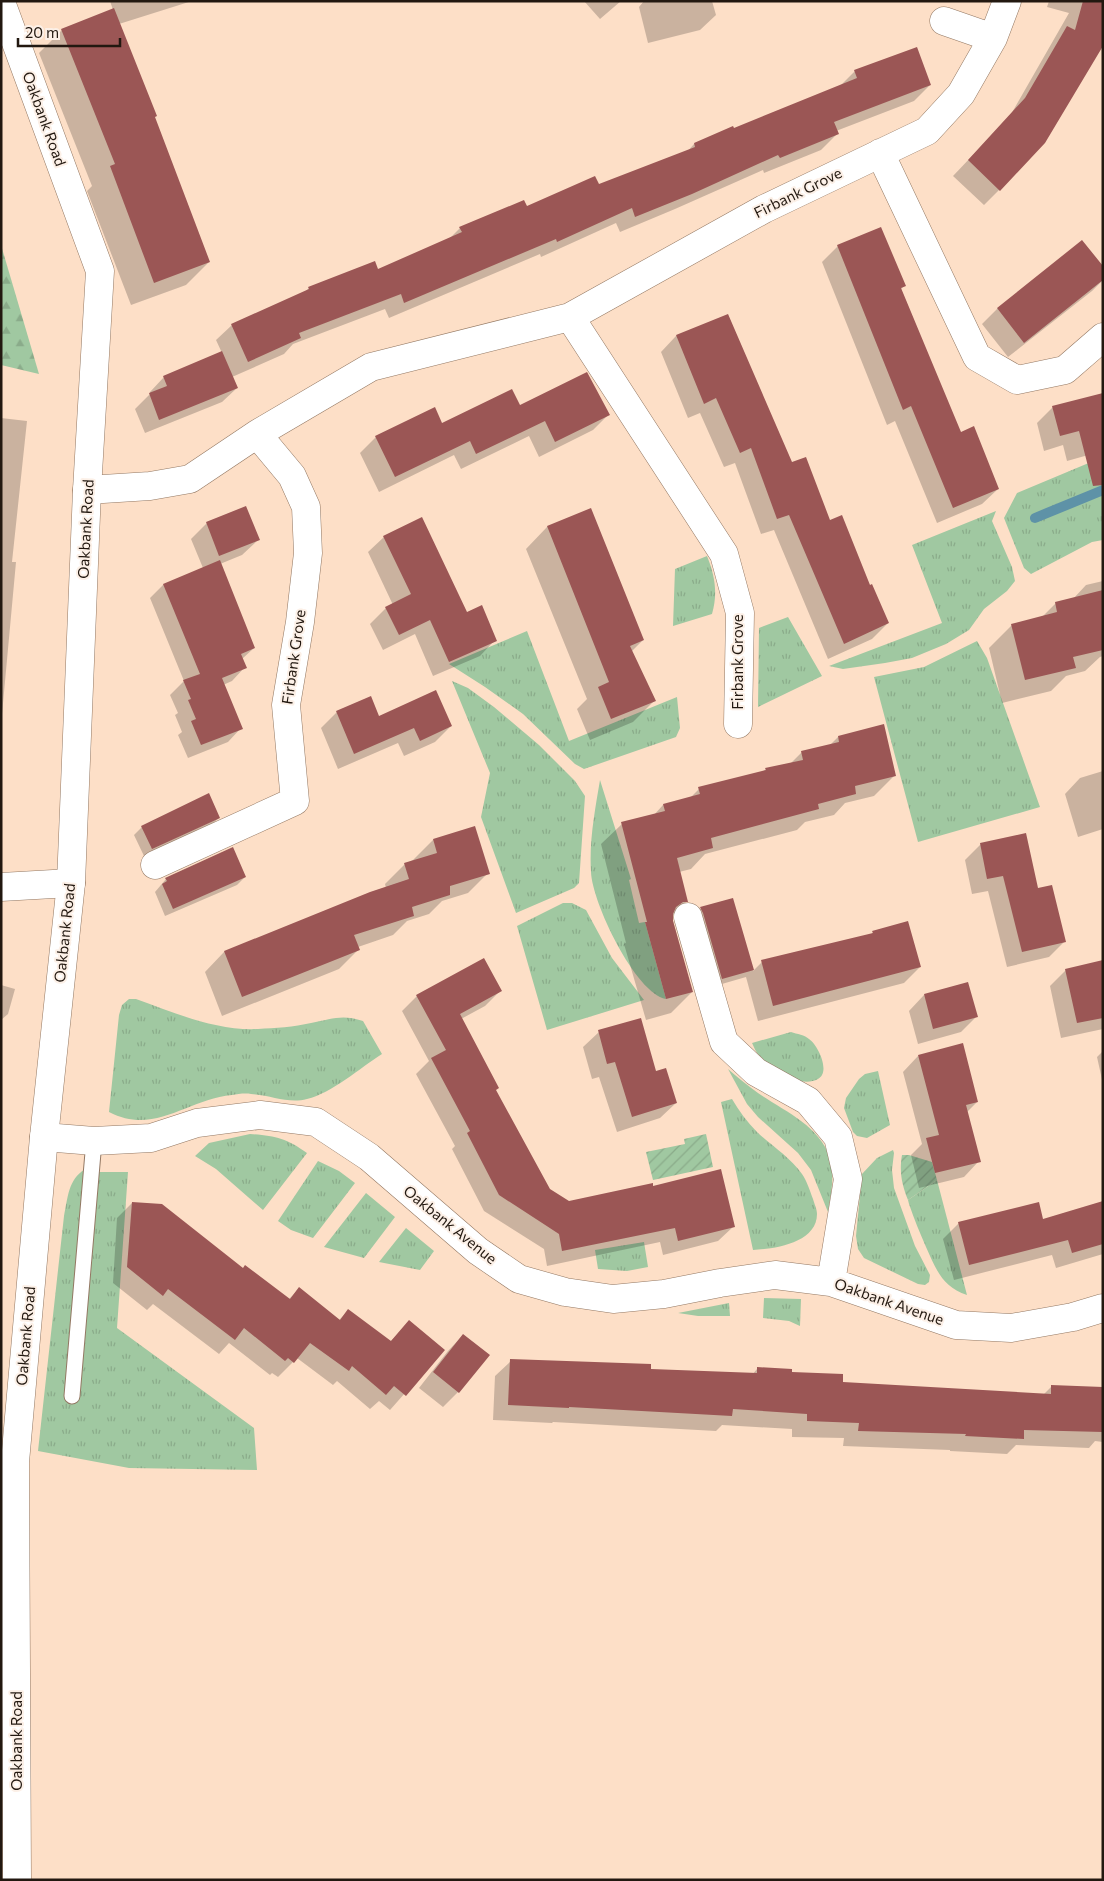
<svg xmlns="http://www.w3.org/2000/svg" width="1104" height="1881" font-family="Commissioner,sans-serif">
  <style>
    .grass { fill: url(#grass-tufts) }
    .forest { fill: url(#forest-firs) }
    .garden { fill: url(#garden-furrows) }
    .shadow { fill: #0003 }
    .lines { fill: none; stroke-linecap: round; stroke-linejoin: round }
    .stream { stroke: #5e92a7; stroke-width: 10 }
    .building { fill: #9b5655 }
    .lane-casing { stroke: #937863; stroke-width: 17 }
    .street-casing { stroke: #937863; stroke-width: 29 }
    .secondary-casing { stroke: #937863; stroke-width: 29 }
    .lane { stroke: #fff; stroke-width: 15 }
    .street { stroke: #fff; stroke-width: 28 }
    .secondary { stroke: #fff; stroke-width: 28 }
    .labels { text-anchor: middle; stroke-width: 4; stroke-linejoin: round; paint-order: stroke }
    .street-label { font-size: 15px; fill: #221810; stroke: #fcf0e7 }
  </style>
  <defs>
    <pattern id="grass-tufts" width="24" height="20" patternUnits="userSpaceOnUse" patternTransform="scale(1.25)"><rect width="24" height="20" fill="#a0c8a1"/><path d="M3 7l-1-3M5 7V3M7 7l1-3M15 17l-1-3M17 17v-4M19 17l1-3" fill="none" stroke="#8aab8a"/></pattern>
    <pattern id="forest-firs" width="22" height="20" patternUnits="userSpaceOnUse" patternTransform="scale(1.25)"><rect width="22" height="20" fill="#a0c8a1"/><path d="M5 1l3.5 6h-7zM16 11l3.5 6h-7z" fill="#8aab8a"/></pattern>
    <pattern id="garden-furrows" width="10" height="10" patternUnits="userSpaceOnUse" patternTransform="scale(1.25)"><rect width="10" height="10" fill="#a0c8a1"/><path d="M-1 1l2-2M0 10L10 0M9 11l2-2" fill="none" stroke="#8aab8a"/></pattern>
  </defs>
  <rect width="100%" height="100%" fill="#fddfc7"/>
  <path class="grass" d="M1103,457v83l-11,2 -61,32 -7,-6 -20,-50 13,-25z
    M996,511l-4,10 20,46 3,14 -8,10 -23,18 -15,21 -23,14 -34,14 -27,5 -42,6 -14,-3 113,-43 -30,-78z
    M707,556c8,20 11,37 5,58l-39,12 2,-57z
    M788,617l34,59 -64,31 1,-79z
    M527,631l42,110 108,-44 3,31 -4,9 -92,32 -9,-5 -52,-50 -38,-27 -36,-23z
    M977,641l10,17 53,149 -122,35 -44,-165 50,-10z
    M452,681l16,7 26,19 45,38 36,36 10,15 -6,87 -5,5 -58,25 -35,-96 9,-44z
    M600,780l31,99 -2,1 10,43 6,-1 21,77c-31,-6 -74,-97 -75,-127 -2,-31 4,-62 9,-92z
    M563,903h9l14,7 26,48 32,42 -97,30 -30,-104z
    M129,999h7c39,14 80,32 122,30 17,-1 36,-2 53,-6 21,-4 31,-9 52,-2l19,33c-22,14 -50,39 -75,45 -19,5 -36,-4 -56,-5 -6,-1 -13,0 -19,1 -45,4 -77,41 -123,17l10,-97 3,-10z
    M791,1032c6,2 14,3 18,7 9,6 22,33 9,40 -18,10 -47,-10 -58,-23 -4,-3 -6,-9 -8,-13z
    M728,1069c9,8 19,16 30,24 26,18 61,32 72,65 5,16 1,38 -2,54l-17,-42 -13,-17 -40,-36 -11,-13z
    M878,1071l12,54 -23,13 -10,-2 -4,-4 -9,-24 2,-10 13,-19 6,-5z
    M732,1099c7,12 15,23 25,33 15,14 33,25 45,42 5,7 8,17 11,25 1,4 4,10 4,15 0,29 -43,35 -64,36l-32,-148z
    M250,1134c25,2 36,4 57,19l-44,57 -47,-41 -21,-13 14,-13z
    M893,1150l1,3 -2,17 2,18 21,58 15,29 -1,7 -4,3 -7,-1 -54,-26 -6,-9 -2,-13 6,-62 15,-16z
    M318,1161l21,10 16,12 -42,55 -22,-8 -13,-9z
    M85,1169l15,3h28l-11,156 137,100 3,42 -128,-2 -91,-17 26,-235c4,-19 4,-36 21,-47z
    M937,1180l30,115c-25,-8 -31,-26 -41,-48 -6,-14 -12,-28 -17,-43l-1,-4z
    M366,1193l29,24 -31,41 -40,-11z
    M406,1228l28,23 -14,19 -41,-8z
    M644,1242l4,25 -21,4 -29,-2 -3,-19z
    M764,1298l37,1 -1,27 -11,-5 -26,-3z
    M729,1303l1,13h-32l-20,-3z"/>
  <path class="forest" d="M1,245l38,129 -38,-9z"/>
  <path class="garden" d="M706,1134l7,33 -60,13 -7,-28 39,-8 -1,-5z
    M902,1155h7l23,7 5,18 -29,20c-6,-15 -9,-28 -6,-45z"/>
  <path class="shadow" d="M110,1h82l-73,23 90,238 -23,23 -55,20 -44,-114 5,-5 -53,-133 23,-23 51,-20z
    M584,1h37l-21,18z
    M644,1h68l4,14 -16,15 -52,13 -9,-36z
    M1049,1h54l-104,189 -15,15 -31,-29 57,-60 59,-103 -22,-6z
    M855,71l75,14 -16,16 -78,30 1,3 -16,16 -57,23 -1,-3 -88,39 -55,23 -4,-9 -75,34 -1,-3 -151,64 -4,-9 -92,35 -9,10 -52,23 5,11 -15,14 -77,31 -10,-24 15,-15v-2l14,-15 58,-24 -6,-13 16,-15 72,-32 5,-5 69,-17 70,-31 12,-12 138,-42 89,-34 7,-8 38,-16 1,2 107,-44z
    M881,229l23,57 -3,3 59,144 38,56 -16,15 -45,19 -42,-102 -8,4 -65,-163 16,-16z
    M1082,242l21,38 -11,11 -84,66 -26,-33 15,-15z
    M728,315l63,149 79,122 18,37 -16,16 -44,20 -54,-129 -13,4 -26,-71 -11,4 -24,-54 -12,5 -27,-66 15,-16z
    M1103,394l-4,58 -32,9 -4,-16 -19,6 -7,-28 16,-16z
    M519,407l89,8 -15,15 -54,27 -10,-21 -68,33 -7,-14 -75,37 -19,-39 16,-16 66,-12z
    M1,418l26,3 -15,141h4l-15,163z
    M591,510l52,130 -12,12 24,48 -22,22 -43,18 -13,-31 10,-10 -61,-150 21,-22z
    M207,523l51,17 -16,15 -22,9 34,84 -12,11 3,8 -13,14 -9,4 18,43 -13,14 -40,16 -10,-23 4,-3 -7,-17 3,-2 -8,-18 14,-14 -34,-83 13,-13 40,-17 -12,-29z
    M384,537l111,103 -15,16 -47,20 -18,-42 -32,16 -13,-26 16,-16 7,-3 -25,-53z
    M1103,581v75l-3,1 -15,14 -19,5 -15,15 -49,12 -13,-55 23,-23 29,-7 15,-15 17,-4 13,-14z
    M337,712l42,6 72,8 -16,16 -31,14 -6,-13 -60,26 -17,-41z
    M838,737l57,38 -21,21 -29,7 -11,12 -29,7 -8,8 -92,24 -14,15 -12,3 8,29 -15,16 20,75 -21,21 -25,7 -22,-76 2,-1 -25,-99 21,-20 31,-8 10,-11 27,-7 9,-9 63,-17 4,-3 24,-5 12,-12 27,-6z
    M1103,771v58l-25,8 -13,-43 15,-16z
    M209,795l10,23 -8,7 -67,31 -10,-21 8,-8z
    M474,828l14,45 -20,20 -26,8 -13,13 -22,7 -14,14 -35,12 1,2 -20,20 -117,47 -17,-44 19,-20 162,-64 -1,-4 20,-20 8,-4 20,-20z
    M981,844l84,97 -16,16 -42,10 -19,-76 -16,3 -7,-34z
    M245,877l-8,8 -72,31 -10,-24 11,-13z
    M732,899l21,72 9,-9 109,-27 2,-3 47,35 -16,16 -146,38 -12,-44 -31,9 -22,-70 8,-8z
    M1103,962v67l-42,9 -11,-52 16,-16z
    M1,985l14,4 -7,25 -7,6z
    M500,991l-15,15 -24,13 34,71 54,100 20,12 83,-15 82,39 -16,15 -55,14 -3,-13 -113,24 -3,-17 -60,-38 -32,-62 3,-3 -39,-72 13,-13 -27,-50 15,-15z
    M924,995l53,21 -16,16 -43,12 -9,-33z
    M599,1032l56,41 21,30 -16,15 -43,14 -18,-55 -7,2 -9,-32z
    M1103,1051v33l-6,-27z
    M918,1056l59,46 -10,10 12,49 -15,16 -45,11 -8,-33 11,-11 -19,-72z
    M1103,1202v52l-47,14 -4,-13 -98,25 -11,-41 16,-16 83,-3z
    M132,1203l111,66 46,30 10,-10 40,31 9,-9 42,31 19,-20 34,28 -53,60 -11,-9 -9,8 -33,-28 -4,4 -36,-27 -19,19 -6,-4 -2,2 -41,-32 -10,11 -66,-50 -6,6 -34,-27 4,-65z
    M463,1335l-5,57 -15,15 -24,-19 29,-37z
    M511,1361l139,10 102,4 5,-6 85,14 201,12 9,-9 51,2v54l-8,-1 -6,7 -73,-3 -9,9 -57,-3v-1l-107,-4 1,-8 -52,-1v-8l-70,-4 -6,6 -163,-9 -1,1 -59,-3 2,-44z"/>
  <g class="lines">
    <path class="stream" d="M1035,518l68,-28"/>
  </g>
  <path class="building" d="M1083,1h20v45l-58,97 -45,48 -32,-31 57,-62 42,-72 8,4z
    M114,8l43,108 -2,1 55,145 -56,21 -44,-117 5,-2 -54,-135z
    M917,47l14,38 -97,37 5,12 -59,24 -2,-3 -86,39 -57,23 -3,-9 -75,34 -1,-3 -152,64 -3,-9 -102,39 2,5 -53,24 -17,-38 78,-35 -1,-2 67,-26 3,8 84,-37 -3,-5 65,-27 3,6 68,-30 4,8 96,-37 -1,-4 39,-17 1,2 123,-50 -3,-8z
    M881,227l25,59 -5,2 60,144 13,-6 25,63 -46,19 -42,-102 -8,4 -66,-165z
    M1082,240l21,26v14l-79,63 -27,-35z
    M728,314l64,148 14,-5 24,63 12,-5 28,70 2,-1 17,39 -45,21 -55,-129 -12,4 -26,-71 -11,5 -24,-55 -12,6 -28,-69z
    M222,351l16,37 -79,32 -10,-27 18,-7 -4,-10z
    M587,372l23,43 -55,27 -10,-21 -69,33 -6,-13 -75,36 -20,-41 60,-29 7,16 70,-34 8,16z
    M1103,393v92l-10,1 -14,-55 -19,5 -8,-30z
    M246,506l14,34 -41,16 -13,-34z
    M591,508l53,132 -14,6 26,55 -45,18 -13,-32 11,-5 -62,-156z
    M422,517l45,95 15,-7 15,36 -48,21 -19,-42 -31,15 -14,-28 26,-13 -28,-58z
    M220,560l35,88 -14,6 6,14 -25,10 21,51 -42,16 -10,-24 5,-2 -8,-19 3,-1 -8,-19 17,-6 -37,-90z
    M1103,590v60l-30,7 3,11 -51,12 -14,-56 46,-12 -2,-10z
    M436,690l16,36 -32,15 -6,-13 -60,26 -18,-43 35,-15 8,20z
    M884,724l12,52 -41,10 1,8 -38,10 1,5 -108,29 2,10 -36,10 11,44h-5l-7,5 -3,7v7l20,71 -27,7 -21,-77h2l-26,-100 44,-11 -2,-7 37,-10 -2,-7 68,-17 -1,-2 38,-8 -2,-9 38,-9 -1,-6z
    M209,793l11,25 -68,31 -11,-23z
    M475,826l15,48 -40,12v9l-38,12 2,9 -60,19 6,15 -118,47 -18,-46 146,-59 39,-13 -5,-16 33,-10 -4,-14z
    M1026,833l12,55 14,-3 14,57 -44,10 -19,-76 -16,3 -7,-36z
    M233,847l13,30 -73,32 -11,-25 5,-3 -2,-3z
    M733,898l21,72 -32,9 -19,-66 -3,-6z
    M908,921l13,46 -148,39 -12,-46 112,-27 -1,-2z
    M484,958l18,33 -42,23 39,74 -3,2 54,99 19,12 84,-18v3l68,-17 14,58 -57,14 -3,-13 -113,23 -3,-17 -60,-39 -32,-62 3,-2 -39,-73 15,-8 -30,-55z
    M1103,960v58l-26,5 -12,-54z
    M968,982l10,35 -45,12 -9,-35z
    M641,1018l15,53 10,-3 11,35 -45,14 -17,-55 -8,2 -9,-34z
    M963,1043l15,59 -12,3 15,57 -46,11 -9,-35 13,-3 -21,-80z
    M1103,1201v43l-31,9 -4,-13 -99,25 -11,-43 81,-20 4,17z
    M132,1202l30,2 81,64 2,-3 45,34 9,-12 41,33 8,-11 43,32 18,-21 36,30 -39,46 -12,-10 -8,9 -34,-29 -3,5 -39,-28 -16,20 -6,-5 -3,3 -41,-33 -9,12 -67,-51 -5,7 -36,-29z
    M463,1334l27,21 -31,38 -26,-21z
    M510,1359l141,5v5l106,4v-6l35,2v3l51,2v8l208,12v-9l52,2v45l-79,-2v9l-59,-3 1,-2 -108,-3 1,-8 -52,-2v-7l-74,-5 -1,7 -163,-9v1l-61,-3z"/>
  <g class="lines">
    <g class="lane-casing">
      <path id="lane" d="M72,1396l22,-255"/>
    </g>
    <g class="street-casing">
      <path id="street" d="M944,21l49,17
        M880,153l97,204 40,23 48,-10 38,-33
        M570,317l154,237 16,59 -2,111
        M87,490l63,-4 40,-7 67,-45 114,-67 199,-50 194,-108 163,-78 34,-37 32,-56 14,-37
        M155,865l140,-64 -9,-96 14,-83 8,-69 -2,-46 -14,-31 -35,-42
        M1,887l70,-4
        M688,917l36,125 32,30 52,29 30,36 10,42 -17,103
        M44,1137l50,4 57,-3 46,-15 63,-8 56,7 53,35 109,94 41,28 46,13 48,7 51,-5 56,-11 55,-8 56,7 125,43 55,3 62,-11 30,-9"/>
    </g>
    <g class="secondary-casing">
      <path id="secondary" d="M1,2l99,269 -13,219 -16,393 -27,254 -29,325 2,418"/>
    </g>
    <use href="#lane" class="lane"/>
    <use href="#street" class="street"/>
    <use href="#secondary" class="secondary"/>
  </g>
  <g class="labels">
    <g class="street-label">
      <text transform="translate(44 119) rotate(70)" y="5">Oakbank Road</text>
      <text transform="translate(798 193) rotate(-26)" y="5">Firbank Grove</text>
      <text transform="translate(86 529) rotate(-87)" y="5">Oakbank Road</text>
      <text transform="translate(294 657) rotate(-82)" y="5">Firbank Grove</text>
      <text transform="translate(738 662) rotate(-90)" y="5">Firbank Grove</text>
      <text transform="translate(65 933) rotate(-84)" y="5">Oakbank Road</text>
      <text transform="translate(450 1225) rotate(39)" y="5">Oakbank Avenue</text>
      <text transform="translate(889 1302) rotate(19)" y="5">Oakbank Avenue</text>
      <text transform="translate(26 1336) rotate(-85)" y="5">Oakbank Road</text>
      <text transform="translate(17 1741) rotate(-90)" y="5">Oakbank Road</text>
    </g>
  </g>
  <rect width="1104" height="1881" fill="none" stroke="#221810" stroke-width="5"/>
  <path d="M18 38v8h102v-8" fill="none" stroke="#221810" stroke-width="2.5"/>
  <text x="25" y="38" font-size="15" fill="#221810" stroke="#fcf0e7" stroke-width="4" paint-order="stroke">20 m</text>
</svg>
